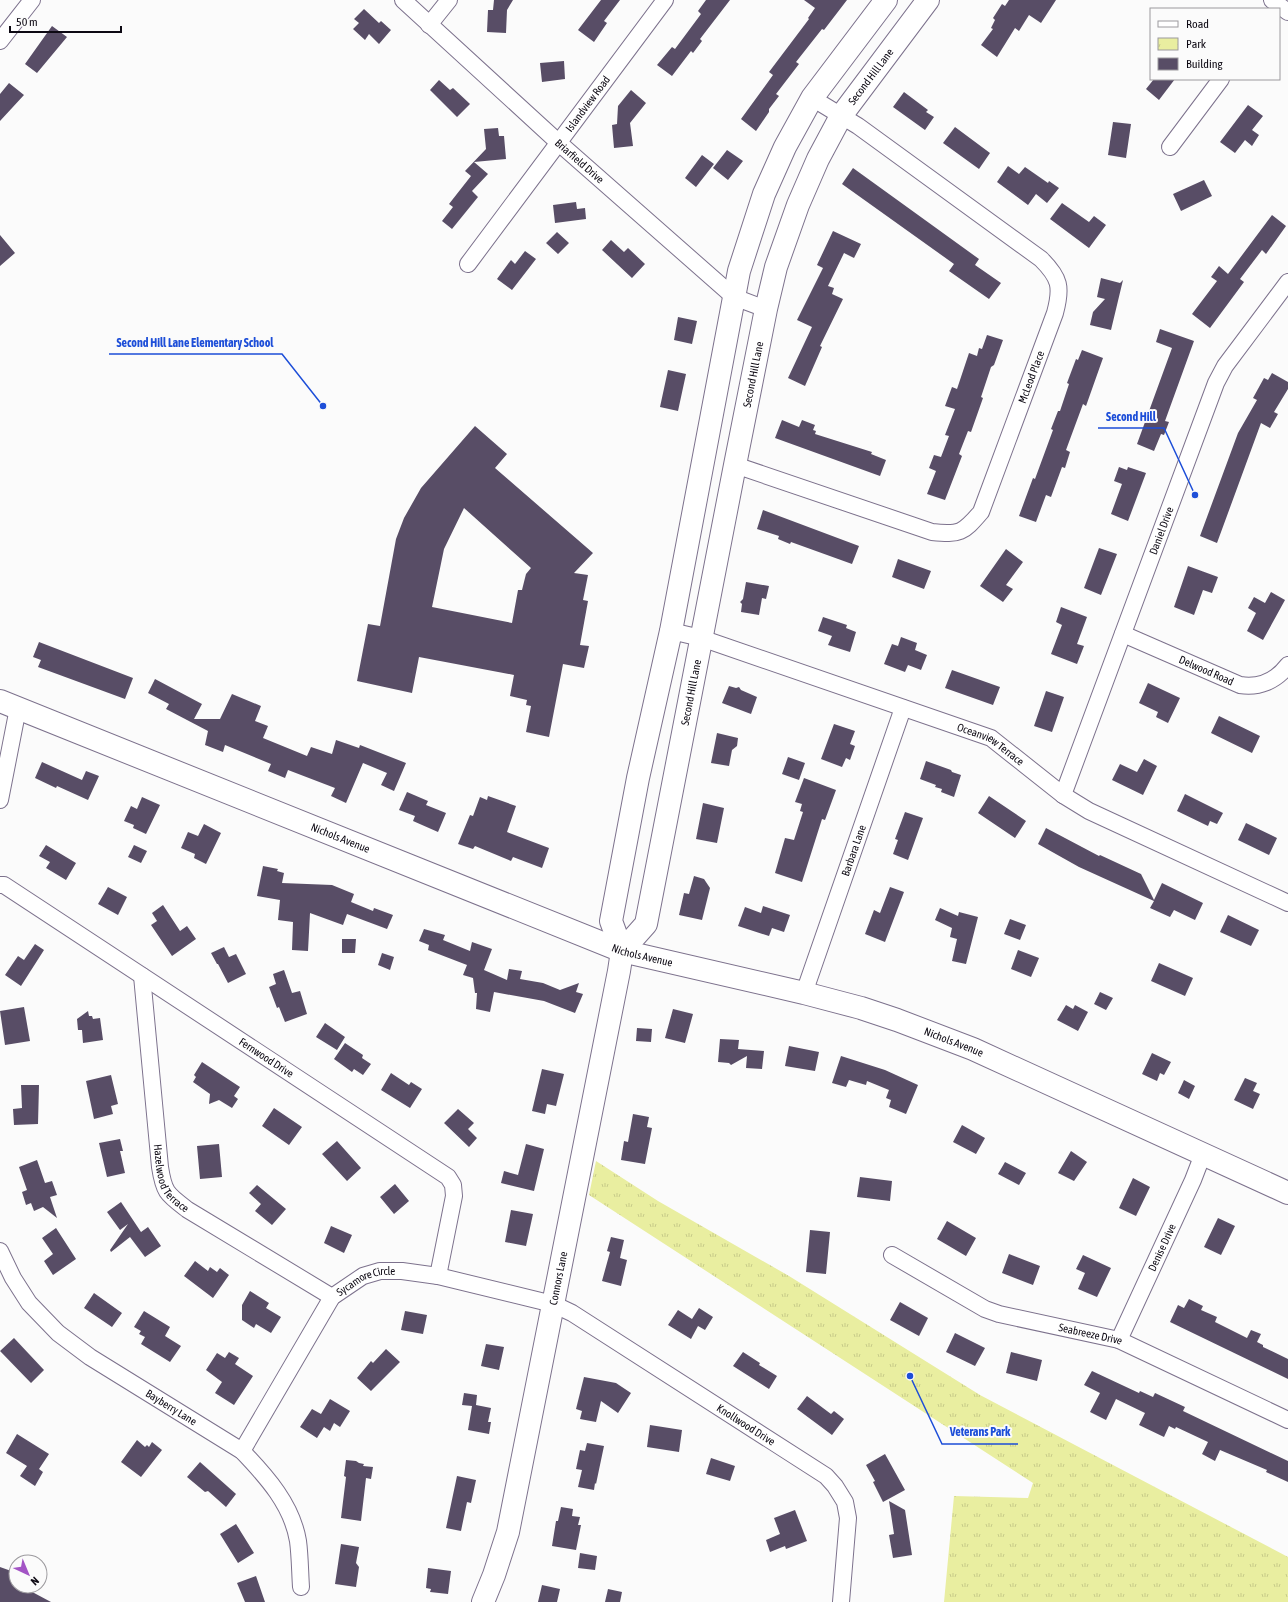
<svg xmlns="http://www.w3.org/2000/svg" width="1288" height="1602" font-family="'Asap Condensed',sans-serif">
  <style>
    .park { fill: url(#park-tufts) }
    .building { fill: #584d66; fill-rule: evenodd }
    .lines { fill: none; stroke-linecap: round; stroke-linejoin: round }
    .street-casing { stroke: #7d728d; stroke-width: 18 }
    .secondary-casing { stroke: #7d728d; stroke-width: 24 }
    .street { stroke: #fff; stroke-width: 16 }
    .secondary { stroke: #fff; stroke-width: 22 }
    .labels { text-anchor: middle; stroke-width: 4; stroke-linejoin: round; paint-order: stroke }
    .street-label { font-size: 11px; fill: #0d0913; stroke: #fbfbfb }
    .leader { fill: none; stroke: #1d4ed8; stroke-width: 1.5 }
    .callout-dot { fill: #1d4ed8; stroke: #fbfbfb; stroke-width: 1.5 }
    .callout-label { font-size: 12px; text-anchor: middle; font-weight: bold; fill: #1d4ed8; stroke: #fbfbfb; stroke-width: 4; stroke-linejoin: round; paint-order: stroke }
  </style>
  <defs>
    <pattern id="park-tufts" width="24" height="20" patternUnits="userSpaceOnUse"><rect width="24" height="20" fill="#e9eea0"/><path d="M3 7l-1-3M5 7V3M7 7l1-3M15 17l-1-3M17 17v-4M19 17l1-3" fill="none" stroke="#c7cb89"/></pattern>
  </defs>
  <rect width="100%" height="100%" fill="#fbfbfb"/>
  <path class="park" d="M596,1161l62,40 131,75 191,119 308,162v45h-344l10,-106 74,2 5,-15 -444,-288z"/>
  <path class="building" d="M494,0h19l-6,10 -1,23 -19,-1 1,-22h5z
    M601,0h19l-16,21 3,2 -13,19 -16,-12z
    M706,0h24l-30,39 2,2 -9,12 -2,-2 -19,25 -15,-11 15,-18 3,2 26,-35 -3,-3z
    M804,0h43l-23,30 -2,-1 -26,33 3,2 -23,30 3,2 -10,13v3l-13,19 -15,-12 32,-44 -4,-3 40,-53 -1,-1 7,-10z
    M1009,0h47l-15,23 -12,-8 -10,16 -4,-3 -18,29 -16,-12 12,-16 -2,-1 4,-8 -2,-2 9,-14 3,2z
    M364,9l15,14 2,-2 10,9 -12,14 -10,-10 -4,6 -12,-11 6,-6 -5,-4z
    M52,26l15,11 -30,36 -12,-9z
    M564,61l1,18 -23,3 -2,-19z
    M1154,79h21l-16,21 -13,-11z
    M439,80l11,10 3,-2 17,16 -13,13 -27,-27z
    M9,83l15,12 -24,26v-27z
    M631,90l15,13 -16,20 3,23 -19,2 -2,-23 5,-1 1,-18z
    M904,92l24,18 -2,2 8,5 -9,13 -32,-23z
    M1248,105l15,11 -11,14 7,5 -7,11 -7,-6 -10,13 -15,-11z
    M1113,122l18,2 -5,34 -18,-3z
    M955,127l35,26 -11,16 -36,-26z
    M498,128l1,8h5l2,23 -32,3 14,12 -16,17 6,6 -26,32 -10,-8 11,-14 -4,-3 22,-28 -6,-5 21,-22 -2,-20z
    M727,150l16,11 -15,19 -15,-12z
    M702,155l12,9 -18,23 -11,-9z
    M1008,166l11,8 6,-7 23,16 1,-2 10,7 -12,15 -11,-9 -8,11 -31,-23z
    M853,168l126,91 -4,6 26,18 -12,16 -40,-28 5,-7 -112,-80z
    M1204,180l8,16 -31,15 -8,-17z
    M576,202l1,7 8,-1 1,11 -31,4 -2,-18z
    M1062,203l27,19 5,-6 12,9 -17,23 -39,-29z
    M1272,215l14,11 -20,28 -4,-4 -22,29 4,3 -34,46 -18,-14 25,-33 -6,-4 8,-11 9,8z
    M833,231l28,13 -7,14 -10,-5 -16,33 6,2 -2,6 11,5 -23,47 2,1 -17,39 -17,-8 24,-51 -15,-7 26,-52 -6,-3z
    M557,232l12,11 -11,11 -12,-11z
    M0,235l15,18 -15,13z
    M611,240l13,12 4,-4 17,16 -13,14 -30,-28z
    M525,251l11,8 -24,31 -15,-11 14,-19 4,4z
    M1101,278l19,5 3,-3 -12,50 -21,-5 3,-13 12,-13 -8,-2z
    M678,317l19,4 -5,23 -18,-4z
    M1160,329l34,12 -29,80 4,1 -5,13 -3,-1 -7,17 -17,-7 35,-96 -16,-6z
    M987,335l16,5 -9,25 -3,2 -10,30 2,1 -12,34 -3,-1 -9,23 3,2 -17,44 -18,-6 9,-23 -7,-3 5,-13 7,2 8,-21 -4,-1 10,-26 -10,-3 7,-19 5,2 12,-36 8,3 2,-8 3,1z
    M1082,350l21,8 -17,48 -3,-2 -17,46 4,2 -5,16 -3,-1 -11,30 -5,-2 -10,27 -17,-6 14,-38 2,1 18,-49 -2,-1 7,-18h2l9,-27 -2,-1 9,-24 2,1z
    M668,370l18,4 -8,37 -18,-4z
    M1272,373l16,9v7l-14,23 4,2 -8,14 -9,-5 -44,120 -17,-7 38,-103 19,-33 -4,-2 11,-20 4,2z
    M782,420l17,7 3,-7 13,5 -2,5 3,1 -1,3 57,18 -1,2 15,6 -6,16 -105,-38z
    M475,426l32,28 -12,14 98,85 -19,20 14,2 -5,25 5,1 -8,44 9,1 -5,22 -21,-4 -14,73 -23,-5 5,-26 -5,-1 1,-5 -17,-4 4,-21 -95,-18 -7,36 -55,-12 11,-57 12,2 16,-87 8,-21 17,-30zM464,508l67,60 -5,6 -4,16h-4l-6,33 -80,-16 12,-58z
    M1119,467l8,3 1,-3 18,6 -18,48 -17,-7 11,-30 -8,-3z
    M763,510l96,36 -7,18 -61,-22 -1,2 -12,-5 1,-3 -22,-7z
    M1099,548l18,6 -16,41 -17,-7z
    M1006,549l17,13 -17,23 7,4 -10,13 -23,-16z
    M898,559l33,12 -7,18 -32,-12z
    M1188,566l30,11 -6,16 -9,-3 -9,25 -20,-8z
    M746,582l23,4 -3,13 -4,-1 -3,17 -18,-3 1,-8 -2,-2 3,-3z
    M1271,592l14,8 -22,40 -16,-9 9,-18 -8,-5 6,-11 11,6z
    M1061,607l26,10 -10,27 7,2 -7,18 -26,-10 11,-29 -6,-3z
    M823,617l24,8 -1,3 10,4 -6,20 -22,-7 4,-9 -14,-5z
    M901,637l16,6 -2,7 12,5 -6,15 -13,-5 -3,7 -21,-8 8,-20 6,2z
    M39,642l94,36 -8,21 -87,-32 3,-7 -8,-3z
    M952,670l48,17 -7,18 -48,-17z
    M155,679l47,25 -8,15h26l12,-25 29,12 -6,15 13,5 -5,12 44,18 4,-9 21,7 4,-14 23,8 1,-3 46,18 -12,28 -13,-6 6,-12 -24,-10 -17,40 -15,-7 4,-8 -47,-18 -3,8 -17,-7 3,-7 -46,-19 -2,7 -18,-7 3,-14 -42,-22 3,-5 -21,-11z
    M1148,683l32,15 -12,25 -12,-6 2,-5 -19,-9z
    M729,686l7,2 3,-1 2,3 16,7 -6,17 -29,-11z
    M1046,691l18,6 -12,35 -18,-6z
    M1219,716l41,20 -8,17 -41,-20z
    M834,724l21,7 -5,13 5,2 -5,14 -4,-2 -4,9 -21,-8z
    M717,733l21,5 -1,8 -5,4 -3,16 -18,-3z
    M788,757l17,6 -6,17 -17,-6z
    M1144,759l13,7 -14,29 -31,-15 8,-16 17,8z
    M926,761l25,9 1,2 9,3 -7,22 -13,-5 1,-3 -7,-2 1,-2 -16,-6z
    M42,762l40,18 4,-9 13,5 -11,24 -31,-14 -1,2 -21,-10z
    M804,778l32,12 -11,30 -3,-1 -20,63 -27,-9 10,-35 9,2 9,-28 -3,-1 2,-7 -7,-2z
    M407,792l21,9 -2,4 20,8 -8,19 -25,-11 2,-5 -16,-6z
    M1185,794l38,19 -6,11 -7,-3 -2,5 -31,-15z
    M488,796l28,10 -9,26 42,16 -7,20 -29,-11 -2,4 -36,-15 -2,3 -15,-5 12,-29 3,1 7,-19 7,3z
    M989,796l37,25 -11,17 -37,-25z
    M142,797l18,8 -14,29 -13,-6 1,-3 -10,-4 7,-15 6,3z
    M703,803l21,5 -7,35 -21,-4z
    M905,812l18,6 -15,42 -15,-6 5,-14 -3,-1z
    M1246,823l31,15 -8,17 -31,-15z
    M204,824l17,9 -15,31 -12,-6 1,-4 -14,-6 7,-16 10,4z
    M1046,828l53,28 1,-1 41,19 13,26 8,-17 41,20 -8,17 -21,-10 -4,7 -20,-9 4,-7 -75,-34 -41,-23z
    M46,845l30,18 -10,17 -20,-12 4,-6 -11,-6z
    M134,845l13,6 -6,12 -13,-6z
    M263,866l15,3 -1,2 7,2 -2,10 50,2 22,9 -3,8 22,9 1,-3 19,7 -6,14 -40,-15 -4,11 -33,-12 -2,38 -16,-1 1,-28 -15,-2 2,-20 -23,-4z
    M694,876l10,3 6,9 -8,32 -23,-5 5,-22 5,1z
    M108,887l19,10 -9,18 -20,-11z
    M890,887l14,5 -19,50 -20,-8 9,-24 6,3z
    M163,905l17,26 7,-5 9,13 -24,17 -21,-31 6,-4 -5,-8z
    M763,906l27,9 -6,17 -12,-4 -3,8 -31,-10 7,-19 16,6z
    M940,908l18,8 1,-4 19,5 -12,47 -14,-3 5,-22 -7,-2 2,-9 -17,-8z
    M1228,915l31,15 -8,16 -31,-14z
    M1010,919l16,6 -6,15 -16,-6z
    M424,929l21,6 -2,5 27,11 2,-9 20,7 -8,21 23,10 2,-11 13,2 -2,8 23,4 17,7 19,-7 -3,9 7,2 -8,19 -31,-12 -50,-9 -4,20 -14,-3 1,-16h-2l-2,-15 -10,-3 4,-10 -39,-15 1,-5 -10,-4z
    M342,939h14l-1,14h-13z
    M35,944l9,6 -23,36 -16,-11 13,-19 6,4z
    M224,947l5,10 7,-3 10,20 -18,9 -10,-19h-1l-6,-11z
    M1018,950l21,8 -8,19 -20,-8z
    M382,953l12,4 -4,13 -12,-5z
    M1159,963l34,15 -8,18 -34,-15z
    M284,970l8,23 8,-2 7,23 -22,8 -6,-15 -2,1 -8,-21 7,-3 -3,-10z
    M1100,992l13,6 -7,12 -12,-6z
    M1066,1005l7,4 2,-4 13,7 -10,19 -21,-11z
    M24,1007l6,34 -25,4 -5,-34z
    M673,1009l20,5 -8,29 -20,-5z
    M88,1011l1,5h3l1,3 7,-1 3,22 -20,3 -1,-13h-4l-1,-11z
    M325,1023l20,14 -8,13 -21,-13z
    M637,1028l15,1 -1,13 -15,-1z
    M720,1039l19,1 -1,9 26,2 -2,18 -16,-1 1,-12 -16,9 -2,-2 -11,-1z
    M345,1043l18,12 -1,3 9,6 -8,11 -9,-6 -2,3 -18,-13z
    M789,1046l30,6 -4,19 -30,-5z
    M1152,1053l19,9 -7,13 -4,-2 -3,8 -15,-7z
    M841,1056l44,14 33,15 -12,29 -17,-7 2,-7 -5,-2 3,-8 -22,-9 -1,4 -17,-5 -3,7 -14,-4z
    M202,1062l38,25 -6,9 4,3 -6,9 -13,-8 -10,4 1,-10 -17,-12 3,-5 -2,-2z
    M542,1069l22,5 -8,32 -9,-2 -2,10 -13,-3z
    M391,1073l18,12 2,-3 11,7 -12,19 -29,-18z
    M111,1075l7,29 -7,2 2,8 -19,5 -8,-38z
    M1245,1078l12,5 -4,8 7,3 -7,15 -19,-9z
    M1184,1080l11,6 -6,13 -11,-6z
    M21,1085h18l-1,39 -24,1 -1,-16 9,-1z
    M274,1108l28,19 -13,18 -27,-19z
    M458,1109l16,14 -6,6 9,9 -8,9 -25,-24z
    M633,1114l16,3 -2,10 5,1 -7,36 -24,-4 3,-19 4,1z
    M962,1125l23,13 -9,16 -23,-12z
    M120,1139l3,12h-3l5,22 -18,4 -8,-34z
    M337,1141l24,27 -14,13 -25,-27z
    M219,1144l3,33 -22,2 -3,-33z
    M526,1144l18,5 -10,42 -33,-8 3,-12 14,4z
    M1071,1151l16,11 -13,19 -16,-8z
    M37,1160l8,23 7,-2 5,14 -7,2 7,21 -14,-11 -9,4 -3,-8 -5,2 -4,-13 5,-2 -8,-23z
    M1005,1162l21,11 -7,12 -21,-11z
    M860,1177l32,4 -2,20 -33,-4z
    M1133,1178l17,9 -14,29 -17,-8z
    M395,1184l14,17 -15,13 -14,-17z
    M257,1185l29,24 -14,16 -17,-14 6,-7 -12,-11z
    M121,1202l20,30 7,-5 13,19 -16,11 -15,-20 -19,15 -1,-2 18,-26 -8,6 -13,-18z
    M511,1210l22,4 -7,32 -21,-4z
    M1218,1218l17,8 -14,29 -17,-8z
    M947,1221l29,17 -10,18 -29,-17z
    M331,1226l21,9 -8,18 -20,-10z
    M56,1228l20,31 -23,16 -9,-14 9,-7 -11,-16z
    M810,1230l20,2 -4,42 -20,-2z
    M611,1237l13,3 -4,18 7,2 -6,26 -19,-5 8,-29 -3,-1z
    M1009,1254l31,12 -7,19 -31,-12z
    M1083,1255l28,13 -14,29 -19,-8 7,-16 -9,-4z
    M195,1261l13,10 2,-4 7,5 3,-4 9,7 -16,23 -29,-22z
    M250,1291l19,12 -3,5 15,9 -10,16 -15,-9 -2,4 -12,-8v-15z
    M94,1293l28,20 -10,14 -28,-19z
    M1189,1299l14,7 -2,4 16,7 -2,5 32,16 4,-8 10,4 -4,8 6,3v2l25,12v20l-118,-57 8,-17 6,3z
    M900,1302l28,16 -9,18 -29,-16z
    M699,1308l14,9 -8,13 -7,-4 -7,13 -23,-14 10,-15 14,9z
    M144,1311l26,16 -5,9 16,10 -11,16 -29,-18 4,-7 -6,-3 2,-3 -7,-4z
    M405,1311l22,4 -4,19 -22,-4z
    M955,1333l30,15 -10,18 -29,-14z
    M14,1338l30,32 -13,13 -31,-32z
    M486,1344l18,3 -5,23 -18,-4z
    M386,1349l14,13 -29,29 -14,-13 14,-17 2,2z
    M229,1352l10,6 -4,6 18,12 -19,29 -19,-12 7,-11 -16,-12 11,-17 8,5z
    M743,1352l17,11 -1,2 18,11 -8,13 -36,-23z
    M1011,1352l31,8 -5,21 -31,-8z
    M1092,1371l47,22 1,-2 13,6 2,-4 30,14 -2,4 105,50v21l-22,-10 1,-2 -47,-20 -5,11 -13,-7 6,-12 -32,-15 -1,2 -6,-3 -5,11 -25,-12 6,-12 -29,-14 -10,21 -16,-8 10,-19 -16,-8z
    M584,1377l32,6 15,10 -13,20 -17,-12 -5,21 -16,-3 2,-8 -6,-2z
    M464,1393l13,2 -1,10 15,3 -3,14h3l-2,12 -21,-4 4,-24 -10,-1z
    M807,1396l24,18 3,-3 10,8 -12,16 -35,-26z
    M330,1399l20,12 -10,16 -6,-4 -4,8 -6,-4 -7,11 -17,-11 12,-18 9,5z
    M650,1425l32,5 -3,22 -32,-5z
    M17,1434l32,20 -10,15 4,3 -8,14 -15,-10 7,-10 -21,-13z
    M137,1440l8,7 2,-2 2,2 3,-5 10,8 -21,27 -20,-15z
    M587,1443l17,3 -8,38 -1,-1 -1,7 -16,-3 4,-17 -6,-1 4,-19 5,1z
    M885,1454l20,36 -22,12 -10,-20 2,-1 -9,-16z
    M711,1458l24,8 -5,15 -24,-7z
    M346,1460l10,1 3,2 5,1 -1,2 10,1 -2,12 -5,-1 -5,43 -20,-3 5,-41 -2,-1z
    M200,1462l36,32 -10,13 -18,-16 -3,1 -18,-15z
    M457,1476l19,4 -5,23 -4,-1 -6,29 -15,-3z
    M889,1501l16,9 7,45 -19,3 -4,-23 5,-1z
    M561,1507l12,2 -1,7 8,1 -2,8h3l-5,25 -24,-4 4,-25h2z
    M795,1510l12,31 -21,8 -1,-3 -15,6 -4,-12 14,-6 -6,-16z
    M236,1524l18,29 -16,10 -18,-29z
    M341,1544l18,3 -3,16 3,4 -3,20 -21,-3z
    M580,1553l17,3 -2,14 -17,-2z
    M0,1567l14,5 -3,9 5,2v3h5l30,16h-51z
    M428,1568l23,3 -3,23 -18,-2 1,-3 -5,-1z
    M256,1576l9,26h-20l-8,-19z
    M542,1585l18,4 -3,13h-19z
    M608,1589l14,3 -2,10h-15z"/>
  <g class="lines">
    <g class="street-casing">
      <g id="street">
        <path id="s1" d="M403,0l156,143 175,154 32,12"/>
        <path d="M1272,0l16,12"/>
        <path d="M429,25l20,-25"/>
        <path d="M0,41l32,-41"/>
        <path d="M1170,147l51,-68"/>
        <path id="s2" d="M468,264l197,-264"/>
        <path id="s3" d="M735,465l197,67c28,3 31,1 49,-20l74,-199c7,-26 5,-35 -14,-54l-183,-133 -46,-28"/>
        <path id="s4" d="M671,631l30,7 290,100 72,57 26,16 199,92"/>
        <path id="s5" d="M1123,634l117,51c19,3 36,-4 48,-20"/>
        <path id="s6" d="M1063,795l153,-412 9,-17 63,-84"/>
        <path d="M0,800l18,-92"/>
        <path id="s7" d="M0,885h4l444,292 5,8 1,11 -16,80"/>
        <path id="s8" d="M142,976l18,191c4,26 7,27 28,43l144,87"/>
        <path id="s9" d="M804,993l99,-285"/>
        <path id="s10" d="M0,1251l13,27 16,25 29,30 32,24 152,94c25,26 50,54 56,90 2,15 2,31 3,46"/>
        <path id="s11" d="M892,1255l93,54 14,5 120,26 169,80"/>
        <path id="s12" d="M1119,1340l74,-160 10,-26"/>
        <path id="s13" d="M242,1451l90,-154 31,-21 17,-5h22l36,5 115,28 19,9 254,163 9,10 10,16 3,16 -7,84"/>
      </g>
    </g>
    <g class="secondary-casing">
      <g id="secondary">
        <path id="s14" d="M0,701l622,250 182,42 57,15 36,12 76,29 315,144"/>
        <path id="s15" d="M622,951l24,-27 89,-459 31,-156 10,-42 22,-62 20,-46 23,-43 87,-116"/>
        <path id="s16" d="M483,1602l11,-27 14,-43 111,-561 3,-20 -11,-30 27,-143 33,-147 68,-360 25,-77 21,-47 27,-49 74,-98"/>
      </g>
    </g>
    <use href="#street" class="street"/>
    <use href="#secondary" class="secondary"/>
  </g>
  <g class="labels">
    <g class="street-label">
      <text dy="4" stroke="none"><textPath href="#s15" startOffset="920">Second Hill Lane</textPath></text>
      <text dy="4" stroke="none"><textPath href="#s2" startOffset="200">Islandview Road</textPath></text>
      <text dy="4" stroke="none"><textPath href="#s1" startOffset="239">Briarfield Drive</textPath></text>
      <text dy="4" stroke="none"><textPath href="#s15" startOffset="596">Second Hill Lane</textPath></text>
      <text dy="4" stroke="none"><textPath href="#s3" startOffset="409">McLeod Place</textPath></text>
      <text dy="4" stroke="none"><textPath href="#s6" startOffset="282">Daniel Drive</textPath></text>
      <text dy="4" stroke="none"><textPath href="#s5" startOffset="91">Delwood Road</textPath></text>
      <text dy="4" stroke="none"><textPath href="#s15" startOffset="272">Second Hill Lane</textPath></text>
      <text dy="4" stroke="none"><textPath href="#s4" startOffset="340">Oceanview Terrace</textPath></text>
      <text dy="4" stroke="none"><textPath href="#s14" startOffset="367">Nichols Avenue</textPath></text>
      <text dy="4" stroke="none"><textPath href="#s9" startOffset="151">Barbara Lane</textPath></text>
      <text dy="4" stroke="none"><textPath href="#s14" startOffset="691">Nichols Avenue</textPath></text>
      <text dy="4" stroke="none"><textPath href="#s14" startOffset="1015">Nichols Avenue</textPath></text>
      <text dy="4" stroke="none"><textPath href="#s7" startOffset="318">Fernwood Drive</textPath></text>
      <text dy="4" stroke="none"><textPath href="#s8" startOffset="207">Hazelwood Terrace</textPath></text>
      <text dy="4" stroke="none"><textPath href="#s12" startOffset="102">Denise Drive</textPath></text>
      <text dy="4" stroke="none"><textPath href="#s16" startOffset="333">Connors Lane</textPath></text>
      <text dy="4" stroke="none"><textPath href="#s13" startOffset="217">Sycamore Circle</textPath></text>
      <text dy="4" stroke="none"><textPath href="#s11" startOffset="216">Seabreeze Drive</textPath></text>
      <text dy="4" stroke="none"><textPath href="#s10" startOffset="237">Bayberry Lane</textPath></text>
      <text dy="4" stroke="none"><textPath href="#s13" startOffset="638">Knollwood Drive</textPath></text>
    </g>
  </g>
  <path class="leader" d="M323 406L282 354H109M1195 495L1164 428H1098M910 1376L942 1444H1018"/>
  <g class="callout-dot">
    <circle cx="323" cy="406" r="4"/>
    <circle cx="1195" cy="495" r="4"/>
    <circle cx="910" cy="1376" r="4"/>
  </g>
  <g class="callout-label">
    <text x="195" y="347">Second Hill Lane Elementary School</text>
    <text x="1131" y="421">Second Hill</text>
    <text x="980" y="1436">Veterans Park</text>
  </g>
  <rect x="1150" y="8" width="130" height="72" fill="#fbfbfb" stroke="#9c9a9e"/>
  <rect x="1158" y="21" width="20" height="6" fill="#ffffff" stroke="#9c9a9e"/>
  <text x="1186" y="28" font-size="12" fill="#0d0913">Road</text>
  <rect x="1158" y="38" width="20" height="12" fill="url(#park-tufts)" stroke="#9c9a9e"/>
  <text x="1186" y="48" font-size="12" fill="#0d0913">Park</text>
  <rect x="1158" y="58" width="20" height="12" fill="#584d66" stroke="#9c9a9e"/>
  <text x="1186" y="68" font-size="12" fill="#0d0913">Building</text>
  <g transform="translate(28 1574) rotate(136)"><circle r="19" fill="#fbfbfb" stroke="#9c9a9e"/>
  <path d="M0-3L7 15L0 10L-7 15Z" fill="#a354c5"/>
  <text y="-6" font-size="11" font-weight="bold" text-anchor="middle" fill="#0d0913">N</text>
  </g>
  <path d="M10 26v6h111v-6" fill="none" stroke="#0d0913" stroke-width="2"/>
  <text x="16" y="26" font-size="12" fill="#0d0913" stroke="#fbfbfb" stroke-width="3" paint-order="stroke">50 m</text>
</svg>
